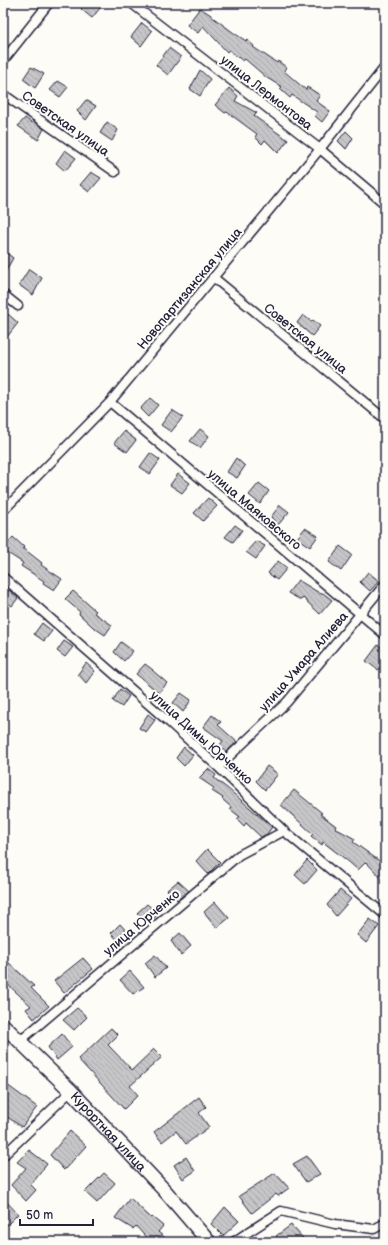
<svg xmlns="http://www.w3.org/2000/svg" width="388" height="1245" font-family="'Balsamiq Sans',sans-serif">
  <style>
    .building { fill: url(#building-back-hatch); stroke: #22223b }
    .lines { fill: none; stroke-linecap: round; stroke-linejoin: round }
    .minor-casing { stroke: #22223b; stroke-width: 11 }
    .primary-casing { stroke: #22223b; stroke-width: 16 }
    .minor { stroke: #fdfcf7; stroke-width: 8 }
    .primary { stroke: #fdfcf7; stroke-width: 13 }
    .labels { text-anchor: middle; stroke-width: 4; stroke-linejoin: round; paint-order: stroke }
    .street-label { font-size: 13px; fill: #22223b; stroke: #fdfcf7 }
  </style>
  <defs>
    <pattern id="building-back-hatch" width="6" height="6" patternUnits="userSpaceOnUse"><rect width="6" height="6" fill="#c6c6c8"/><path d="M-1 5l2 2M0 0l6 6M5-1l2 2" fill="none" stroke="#aaaaad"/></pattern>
  </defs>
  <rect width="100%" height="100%" fill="#fdfcf7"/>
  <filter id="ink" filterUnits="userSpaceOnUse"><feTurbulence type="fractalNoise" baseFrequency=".025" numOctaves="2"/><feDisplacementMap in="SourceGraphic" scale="8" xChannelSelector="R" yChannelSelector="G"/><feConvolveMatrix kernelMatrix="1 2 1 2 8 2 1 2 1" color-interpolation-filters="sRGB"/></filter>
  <g filter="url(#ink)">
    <path class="building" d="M85,3h19l-12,15 -11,-9z
      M200,8l11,7v1l23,17 12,8 1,-1 7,6 -1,1 24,16 1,-2 8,6 -2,4 22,19 1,-3 13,8 -4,6 14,10 -8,11 -7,-6 2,-4 -25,-17 -2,3 -10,-9 2,-2 -15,-9 -22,-19 -2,2 -14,-11 -2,2 -24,-26 -5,7 -11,-8z
      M142,23l10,8 -11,15 -10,-9z
      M169,48l12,9 -13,18 -12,-10z
      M31,67l13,7 -9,14 -12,-9z
      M200,70l10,9 -10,17 -10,-7z
      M58,81l10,6 -8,10 -10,-7z
      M229,88l9,8 -3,5 22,12 -3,3 24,17 10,7 -10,13 -13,-13 -3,4 -7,-7 2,-3 -30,-22 -2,1 -10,-8z
      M86,100l10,6 -10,14 -9,-9z
      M25,118l7,5 1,-2 11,8 -6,11 -20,-14z
      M107,122l11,8 -6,11 -12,-8z
      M346,131l7,7 -7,11 -8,-8z
      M65,150l11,8 -11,13 -9,-8z
      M91,172l10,6 -12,14 -9,-7z
      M3,250l10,8 -10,18z
      M29,269l13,9 -9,17 -14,-10z
      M8,314l10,9 -15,19v-22z
      M303,315l9,7 1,-2 7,6 -8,10 -15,-13z
      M150,398l8,7 -10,12 -8,-8z
      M172,410l11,7 -12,15 -10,-7z
      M200,429l9,7 -9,12 -10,-7z
      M124,431l12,9 -9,12 -13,-9z
      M150,453l10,7 -10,14 -10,-7z
      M236,458l9,8 -8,12 -10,-6z
      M178,474l12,9 -8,10 -12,-8z
      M259,483l10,8 -9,13 -11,-9z
      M208,498l9,8 -14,15 -9,-8z
      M280,505l9,7 -11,13 -7,-8z
      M235,525l7,5 -9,12 -8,-5z
      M305,528l13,8 -8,11 -13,-9z
      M13,537l11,10 -1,1 19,15 -1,2 21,14 -8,11 -11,-7 1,-2 -23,-15 2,-3 -20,-13v-2z
      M256,541l9,5 -9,13 -10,-7z
      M340,546l12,9 -11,16 -12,-9z
      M278,561l9,7 -10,12 -9,-7z
      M368,572l11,9 -9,10 -10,-9z
      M298,580l23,14 2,-1 9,7 -12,14 -17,-16 -2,2 -13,-7z
      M9,590l9,8 -6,8 -9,-7v-1z
      M73,591l23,20 -2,2 18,12 -7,10 -12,-8 -14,-13 1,-2 -15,-13z
      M42,623l10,8 -8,10 -10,-7z
      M64,641l9,6 -8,10 -8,-6z
      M121,642l12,9 -9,10 -10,-9z
      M378,645l7,5v11l-7,9 -12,-9z
      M86,663l9,8 -9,12 -8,-9z
      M145,664l8,6h-1l15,13 -8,10 -23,-19z
      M120,689l9,7 -7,11 -9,-6z
      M181,693l10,7 -8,12 -10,-9z
      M148,714l7,6 -9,12 -7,-4z
      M212,715l9,7 -3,3 19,17 -11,10 -7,-6 4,-5 -20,-14z
      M184,747l9,8 -9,11 -8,-8z
      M267,766l11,8 -13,16 -9,-9z
      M208,769l8,6 -2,3 13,10 45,39 -5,7 -6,3 -15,-14 -2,3 -7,-7 3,-2 -10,-8 1,-2 -9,-8 1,-1 -11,-7 2,-3 -15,-10z
      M294,790l28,23 -2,1 16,12 -1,2 20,11 -2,3 32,23v17l-19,-20 -8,8 -9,-8 -26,-20 -1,3 -11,-9 2,-2 -32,-29z
      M207,849l13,13 -12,12 -12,-13z
      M307,860l10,10 -12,14 -10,-9z
      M178,881l11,10 -12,9 -10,-10z
      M340,890l11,9 -15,17 -9,-11z
      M215,902l14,16 -12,10 -13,-16z
      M147,904l11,10 -9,10 -12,-11z
      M370,919l9,7 -13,17 -9,-8z
      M120,924l12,13 -10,8 -11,-12z
      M180,933l11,13 -10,9 -10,-14z
      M155,955l11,13 -11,9 -10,-14z
      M83,958l10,11 -29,24 -10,-12z
      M8,962l26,24 -3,2 18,18 -15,13 -8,-10 5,-3 -28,-26v-13z
      M130,971l14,16 -11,7 -13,-14z
      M77,1008l10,9 -13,13 -11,-10z
      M111,1028l7,7 -10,10 24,25 22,-21 8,8 -32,29 8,9 -14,14 -46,-50z
      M62,1034l10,13 -15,13 -9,-13z
      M3,1082l34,25 -15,20 -19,-13z
      M199,1097l7,10 -7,6 10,14 -23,17 -10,-13 -14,11 -8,-10z
      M70,1131l16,15 -22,24 -14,-15z
      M29,1150l18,14 -16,21 5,5 -10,11 -15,-16 15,-17 -9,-6z
      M307,1156l13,18 -14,8 -13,-18z
      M186,1157l9,14 -12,8 -9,-14z
      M104,1173l11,10 -18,20 -12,-11z
      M275,1173l14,15 -11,8 -2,-2 -24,19 -13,-17z
      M3,1198l15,16 -15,15z
      M130,1198l21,20 1,-1 11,9 -5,6 12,10h-20l-14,-16 -3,3 -18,-11z
      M225,1207l14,14 -16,15 -12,-12z
      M291,1225l12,13 -6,4h-16l-5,-6z"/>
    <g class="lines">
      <g class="minor-casing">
        <path id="minor" d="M131,3l189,146 65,55
          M3,61l46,-58
          M3,94l112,78
          M213,277l172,142
          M3,294l15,12
          M110,402l275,233
          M3,511l107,-109 210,-253 65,-82
          M3,577l167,146 48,44 66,64 101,84
          M218,767l69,-65 98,-118
          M20,1041l219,-186 45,-24
          M3,1156l68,-65
          M233,1242l48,-31 54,13 39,5 11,-6"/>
      </g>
      <g class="primary-casing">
        <g id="primary">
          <path id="s1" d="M3,1025l68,66 95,101 43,50"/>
        </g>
      </g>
      <use href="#minor" class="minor"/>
      <use href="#primary" class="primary"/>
    </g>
  </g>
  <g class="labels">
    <g class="street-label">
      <text transform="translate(267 92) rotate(38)" y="5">улица Лермонтова</text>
      <text transform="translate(66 123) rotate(35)" y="5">Советская улица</text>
      <text transform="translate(189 288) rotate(-50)" y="5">Новопартизанская улица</text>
      <text transform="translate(306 338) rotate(39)" y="5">Советская улица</text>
      <text transform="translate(255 509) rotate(40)" y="5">улица Маяковского</text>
      <text transform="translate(303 661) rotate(-49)" y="5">улица Умара Алиева</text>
      <text transform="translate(202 737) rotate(42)" y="5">улица Димы Юрченко</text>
      <text transform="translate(141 922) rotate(-40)" y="5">улица Юрченко</text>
      <text dy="5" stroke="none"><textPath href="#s1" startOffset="150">Курортная улица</textPath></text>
    </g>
  </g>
  <rect width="388" height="1245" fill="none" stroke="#fdfcf7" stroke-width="16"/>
  <rect x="8" y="8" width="372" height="1229" fill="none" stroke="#22223b" stroke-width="1.5" filter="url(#ink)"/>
  <path d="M20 1219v6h73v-6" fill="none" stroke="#22223b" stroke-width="2"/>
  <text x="26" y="1219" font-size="12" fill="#22223b" stroke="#fdfcf7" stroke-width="3" paint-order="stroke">50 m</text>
</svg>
